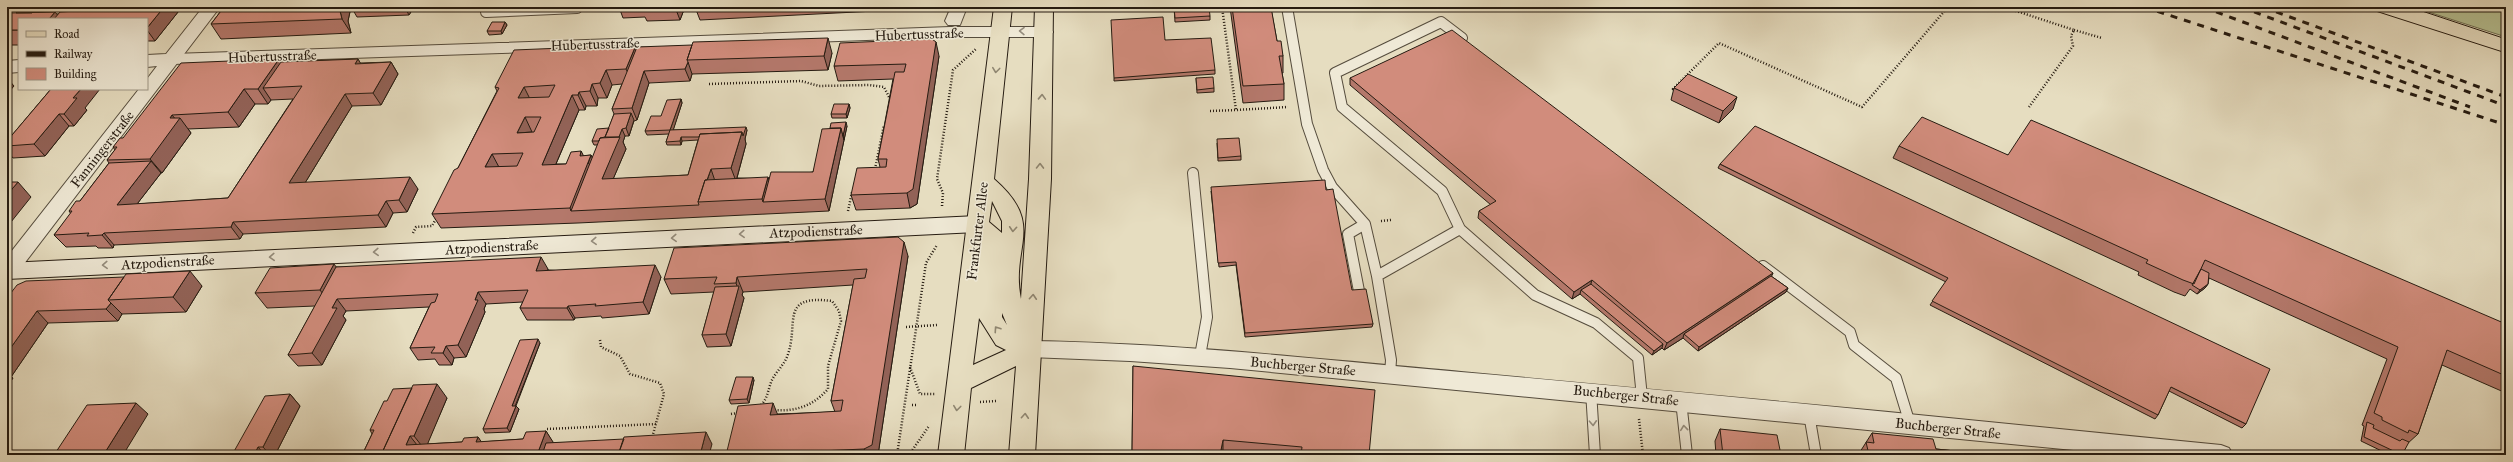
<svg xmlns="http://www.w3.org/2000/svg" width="2513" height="462" font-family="'IM FELL Great Primer',serif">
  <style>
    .green { fill: #b6c092; stroke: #6e6e52 }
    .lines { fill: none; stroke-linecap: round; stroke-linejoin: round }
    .lane-casing { stroke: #554c3d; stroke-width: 12 }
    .street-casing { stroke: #554c3d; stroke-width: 2 }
    .secondary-casing { stroke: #251b11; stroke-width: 2 }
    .primary-casing { stroke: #251b11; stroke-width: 2 }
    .path { stroke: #251b11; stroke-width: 2.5; stroke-dasharray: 1 2; stroke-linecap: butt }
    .lane { stroke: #efe9d6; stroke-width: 10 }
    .street { fill: #efe9d6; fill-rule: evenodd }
    .secondary { fill: #efe9d6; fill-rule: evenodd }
    .primary { fill: #e6ddc0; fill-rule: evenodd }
    .tram { stroke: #251b11; stroke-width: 1 }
    .rail { stroke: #251b11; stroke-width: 3; stroke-dasharray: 7 7; stroke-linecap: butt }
    .wall { fill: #b4786b; stroke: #251b11; fill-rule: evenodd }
    .shaded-wall { fill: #926257; stroke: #251b11 }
    .building { fill: #d18c7c; stroke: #251b11; fill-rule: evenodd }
    .oneway { stroke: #948c7d }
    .oneway2 { stroke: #8f8671 }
    .labels { text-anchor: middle; stroke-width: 3; stroke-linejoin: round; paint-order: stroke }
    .street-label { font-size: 14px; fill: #251b11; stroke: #efe9d6 }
  </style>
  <rect width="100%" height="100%" fill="#e6ddc0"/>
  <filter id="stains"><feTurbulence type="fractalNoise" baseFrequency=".005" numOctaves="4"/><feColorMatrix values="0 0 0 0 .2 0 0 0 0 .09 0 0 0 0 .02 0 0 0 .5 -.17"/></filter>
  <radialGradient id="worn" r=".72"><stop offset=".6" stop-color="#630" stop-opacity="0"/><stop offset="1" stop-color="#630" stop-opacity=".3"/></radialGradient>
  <path class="green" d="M2413,7h93v30z"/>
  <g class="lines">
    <g class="lane-casing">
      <path id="lane" d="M1287,7l20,117 16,46 9,17 33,37 12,52 14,84 -1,14
        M486,12l91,-4
        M172,59l329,-11
        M1193,173l14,144 -7,39
        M1460,229l75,66 61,28 42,35 4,39
        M1763,266l87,66 4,13 42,33 14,46
        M1377,276l83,-47 -18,-38 -100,-84 -7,-34 106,-51 21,16
        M1359,291l-11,-57 17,-10
        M1591,391l4,64
        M1681,401l6,54
        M1809,414l7,41"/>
    </g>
    <g class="street-casing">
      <path id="street" d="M203,7h17l-206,270 -7,3v-23l132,-168h8v-10l10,-13 -10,1v-12l19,-1z
        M951,7h16l-7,18h-12l-3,-4z
        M950,27h94l6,1 3,4 -3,4 -6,1h-94l-449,16 -6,-1 -3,-4 3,-4 6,-1z
        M19,60v12l-12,1v-12z
        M1029,341c145,2 288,18 432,31 253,22 507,48 760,73l8,3 4,7h-108l-895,-87 -100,-7 -101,-4 -8,-2 -3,-6 3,-6z"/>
    </g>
    <g class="secondary-casing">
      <path id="secondary" d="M977,216l8,2 3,6 -3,6 -8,2 -970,47v-16z"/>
    </g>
    <g class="primary-casing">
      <path id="primary" d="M994,7h18l-18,172c53,46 16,67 27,120l8,-120 6,-172h18l-2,172 -16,276h-26l7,-89 -45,22 -7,67h-26zM992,201l10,20v12l-13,-11zM1002,313l5,12 -5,-8zM979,318l17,27 10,5 -33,15z"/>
    </g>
    <path class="path" d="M1222,7l14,103 52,-3
      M2004,7l70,23 -3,6 2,10 -44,61
      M2074,30l28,8
      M709,84l92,-3 18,5 50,-1 15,2 6,12
      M1676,91l-3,-2 46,-46 143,64 86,-100
      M1210,111l26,-1
      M875,169l9,-44
      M942,206l1,-13 -6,-14 16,-109 24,-22
      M848,211l4,-19
      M1381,221l10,-1
      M413,233l3,-6 16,-1 5,-9
      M906,327l31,-2
      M600,340l1,7 19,9 10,18 30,9 4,11 -12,44
      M910,367l10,27h16
      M980,402l16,-1
      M761,405c7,-7 7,-16 11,-25 4,-8 11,-14 15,-23 13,-33 -9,-63 45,-56l7,10 2,10 -13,45v23c-15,17 -33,23 -55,21
      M912,405h5
      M731,414l7,-1
      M1639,419l4,36
      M547,429l109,-5
      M897,455l29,-192 11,-18
      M909,455l20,-29"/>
    <use href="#lane" class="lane"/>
    <use href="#street" class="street"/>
    <use href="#secondary" class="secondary"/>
    <use href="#primary" class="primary"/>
    <path class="tram" d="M2363,7l143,46
      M2410,7l96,32"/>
    <path class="rail" d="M2144,7l362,118
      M2203,7l267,100
      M2241,7l265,99
      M2263,7l243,90"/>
  </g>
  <path class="wall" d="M43,7l-5,5 19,2 125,-7 -27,34h-8v-22l-131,-6z
    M224,7h127l-3,14 3,12 -130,6 -10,-15z
    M355,7h59l-5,8 -52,2 -4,-7z
    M619,7h66l-5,13 -33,1 -2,-4 -22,1z
    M695,7h204v1l-4,2 -195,10z
    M1174,7l36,9v4l-35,2z
    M1230,7h43v2h-2l6,32 6,15v17h-1l2,11v16l-41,3z
    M2484,7h15l-3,4h-9z
    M505,22l2,3 -5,9 -13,1 -2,-4z
    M7,30h12v15h-12z
    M1165,40l50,30v4l-101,7v-3z
    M637,47l195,6 -4,17 -136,4 -2,7 -41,2 -12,37 -3,1 -5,15h-4l-2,6 3,7 -13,30 75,-4 10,-35 -16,1 -1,4h-14l-1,-3 3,-8 -22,1 -2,-4 16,-15 20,-17 1,4 -9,27h74l-2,9 1,5 -9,34 32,1 44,-7 17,-44 17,-2 -18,85 -251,12 -137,5 -9,-14 26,-46 39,-77 -2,-4zM622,84l-10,25 2,5 -5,14 -17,13 2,4h4l-5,13 -2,-3 -8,1 -2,-5 -15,13h-10l23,-54h6l1,-4h11l1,-8h9l5,-13z
    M939,56l-22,148 -7,4 -54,2 -5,-15 29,-28 -2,-8 15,-80 -55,2 -4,-15z
    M279,59l2,3 77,-3 2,4 31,-1 7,12 -17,31 -29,1 -47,77 113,6 -11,23 -14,1 -7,14 -143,7 -3,5 -126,6 -1,3h-15l-2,-2 -30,1 -12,-12 17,-21 -2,-3 11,-10 29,-38 -2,-3 8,-10 -2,-3 10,-9zM293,99l-65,99 -91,6 24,-31h1l29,-40 -3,-4 51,-2 16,-23h13l3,-4z
    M1196,78l18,10v4l-17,1z
    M1350,78l423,195 -2,3 17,12 -2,4 -88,59 -15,-13 -19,12 -2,-2 -10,7 -72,-61 -8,5 -94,-81 1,-7 12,-6 -141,-120z
    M1674,88l59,21 -14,14 -48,-23z
    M51,89l34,19 2,2 -13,16h-5l-24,30 -32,2 -6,-7v-10z
    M849,104l1,4 -3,10h-15l-1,-4z
    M1217,143l24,13v4l-23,1z
    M1899,146l109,9 498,169v69l-64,-28 -24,69 -11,10 -5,11h-12l-29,-14 3,-15 -2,-1 25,-66 -178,-81 -1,6 -3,4 -8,6 -7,-5 -5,7 -11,-4 -36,-17 1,-3 -246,-114z
    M1720,164l526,260 -4,4 -73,-37 -11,24 -3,4 -225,-114 16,-23 -228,-114z
    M1211,191l141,99 21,34 -1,3 -127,10 -9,-72 -17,2z
    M908,256l-30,199h-149l-2,-4 50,-37 58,-2 -4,-11 22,-116 -110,7 -1,3 2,3 -13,48 -24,1 -5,-12 12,-43 -43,2 -7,-15z
    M336,267l212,2v1l113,7 -12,37 -47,4 -1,-2 -26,2 -1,2h-47l-7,-12 3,-6 -37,2 -2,5 1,3 -19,45 -12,1 -2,7h-13l-4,-6 -17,1 -8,-12 19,-41 -83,4 -3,5 3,4 -24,45 -24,1 -10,-11 27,-49 -48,2 -12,-15z
    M202,286l-16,26 -64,2 -4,7 -70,2 -37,54 2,1 -6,8v-88z
    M540,343l-24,63 3,3 -9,23 -25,1 -2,-4z
    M1133,366l236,89h-135l-11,-1v1h-91z
    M754,380l-5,23 -18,1 -2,-4z
    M290,394l10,12 -25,49h-43z
    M447,398l-20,46 35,-2 16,-5 3,5 42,-3 23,-8 7,12 159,1 -348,7 8,-17 -2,-4z
    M1720,429l61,26h-65l-1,-14z
    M1872,433l64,16 58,6h-136z"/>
  <path class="shaded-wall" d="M37,7h6l-9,10 -3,-4z
    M164,7h18l-27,34 -8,-11v-2z
    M339,7h12l-3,14 3,12 -9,-14z
    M405,7h9l-5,8 -4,-7z
    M675,7h10l-5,13z
    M895,7h4v1l-4,2z
    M55,12l6,7h-12z
    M505,22l2,3 -5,9 -1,-3z
    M828,38l4,15 -4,17 -4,-14z
    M936,42l3,14 -22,148 -7,4 -3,-15z
    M636,45l6,14 -9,25 -7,-15z
    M279,59l10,15 -26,14 8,12 -3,4 -10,-15z
    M358,59l7,12 -10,-7z
    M391,62l7,12 -17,31 -8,-12z
    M688,62l4,12 -2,7 -5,-12z
    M606,70l6,15 -5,13 -7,-15z
    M644,71l5,12 -12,37 -5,-12z
    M7,78l7,8 -7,8z
    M592,84l6,14 -1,8 -7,-15z
    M524,87l7,14 -13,-3z
    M81,89h19l-15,19 2,2 -13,16 -10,-12 9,-16z
    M244,89l11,15 -16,23 -11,-15z
    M579,92l7,14 -1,4 -7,-15z
    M345,94l7,12 -55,90 -8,-13z
    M572,95l7,15 -30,70 -7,-15z
    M1737,97l-4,12 -14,14 4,-12z
    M681,99l1,4 -10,31 -2,-4z
    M849,104l1,4 -3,10 -1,-4z
    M631,113l3,7 -5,16 -3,-8z
    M59,114l10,12 -24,30 -11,-12z
    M172,115l5,6 3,-3 11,15 -29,40 -12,-14 20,-41z
    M525,117l7,15 -15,1z
    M846,122l1,4 -3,14 -1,-4z
    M746,127l1,3 -2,9 1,5 -10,37 -5,-13 11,-36z
    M841,128l3,12 -15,71 -4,-12z
    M622,129l3,7 -2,6 3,7 -18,42 -6,-12z
    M681,137l1,4 -1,4 -1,-4z
    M581,151l7,13 3,-9 7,15 -27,41 -1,-3 10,-52z
    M492,154l8,15 -15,-2z
    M151,161l10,12 -34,44 -10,-12z
    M711,169l4,12 -15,21z
    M410,177l8,12 -11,23 -8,-12z
    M768,177l5,15 -10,10 -1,-3z
    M18,182l13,15 -24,30v-32z
    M386,201l7,12 -7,14 -8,-12z
    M233,222l10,12 -3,5 -9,-12z
    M104,233l10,12 -1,3 -11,-13z
    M904,242l4,14 -30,199h-11l-3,-6z
    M541,257l7,12 -5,14 -7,-12z
    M334,264l11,15 -14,26 -11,-15z
    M655,265l6,12 -12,37 -6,-12z
    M190,271l12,15 -16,26 -13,-15z
    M1773,273l-3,7 -86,54 -1,4 -19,12 3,-7z
    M737,277l6,15 -1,3 2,3 -13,48 -5,-12 12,-45 -2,-6z
    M1592,280l-2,7 -9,3 -1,4 -8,5 2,-7z
    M2208,284l-3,4 -8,6 3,-4z
    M1788,288l-2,4 -88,59 1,-4z
    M478,292l8,12 -2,5 1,3 -19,45 -8,-12z
    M337,299l9,12 -3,5 3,4 -24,45 -10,-12 20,-45z
    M111,303l11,11 -4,7 -12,-12z
    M568,306l7,12 -1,2 -7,-12z
    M37,311l11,12 -37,54 2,1 -6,8v-33z
    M538,339l2,4 -26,66 -2,-3z
    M1663,344l-1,4 -10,7 2,-4z
    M446,346l8,12 -2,7 -9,-12z
    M753,377l1,3 -5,23 -2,-4z
    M437,384l10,14 -22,52 -11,-14z
    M290,394l10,12 -25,49h-5l-7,-8z
    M136,403l12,11 -25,41h-18l-1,-1z
    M773,403l6,15 -9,-3z
    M516,406l3,3 -9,23 -3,-4z
    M546,431l9,14 -3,10h-15z
    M706,432l6,12 -3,11h-9z
    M410,436l11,14 -15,-5z
    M478,437l10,14 -12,-9z
    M1223,440v15h-3z
    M258,447l7,8h-11z"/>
  <path class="building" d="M22,7h15l-5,6h-16z
    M130,7h34l-17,21v-9h-93l6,-7 69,-4z
    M224,7h115l3,12 -131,5z
    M355,7h50v1l-52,2z
    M1174,7h35l1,9 -35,2z
    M1232,7h39l6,34h4l2,15h-4l5,28 -41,2z
    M55,12l-6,7h-30v11h-12v-14l3,-3z
    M1163,17l2,23 46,-2 4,32 -101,8 -3,-58z
    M492,22h13l-4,9h-14z
    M1452,30l321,243 -106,70 -75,-63 -18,12 -95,-81 17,-10 -146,-123z
    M828,38l-4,18 -137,4 6,-18z
    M932,39l4,3 -23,147 -6,4 -56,2 6,-27 29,-1 1,-8h-9l17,-87h9l2,-8 -72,2 6,-23z
    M636,45l-10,24 -20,1 -6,13 -8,1 -2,7 -11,1 -1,3h-6l-30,70 24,-1 5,-12 10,-1 -1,5 11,-1 -21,53 -138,6 22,-44 4,-2 41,-80 -4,-1 19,-37zM555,85l-6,12 -31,1 6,-11zM525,117h16l-7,15 -17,1zM523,153l-6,13 -32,1 7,-13z
    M692,45l-5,15 1,2 -3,7 -41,2 -12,37 -20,1 25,-62z
    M279,59l-21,30h-14l-16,23 -56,3 -2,3h10l-30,41 -43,1 10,-13h-4l7,-9h3l58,-75z
    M358,59l-3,5 36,-2 -18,31 -28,1 -56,89 121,-6 -11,23 -13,1 -8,14 -145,7 -2,5 -127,6 -2,2 -15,1 2,-3 -35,2 18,-24h-3l7,-10h4l29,-38 42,-2 -34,44 111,-7 74,-112 -39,2 18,-26z
    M1688,74l49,23 -14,14 -49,-23z
    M1213,77l1,11 -17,2 -1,-12z
    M51,89h30l-8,9h4l-13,16h-5l-25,30 -27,2v-5z
    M681,99l-11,31 76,-3 -3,9 -1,-4 -42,2 -1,3h-18l-1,4 -14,1 4,-12 -25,1 6,-15h10l6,-16z
    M834,104h15l-3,10h-15z
    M631,113l-5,15 -4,1 -3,8h-14l9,-23z
    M1922,117l86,38 23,-35 475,204v52l-59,-26 -29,84 -9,-4 -1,3 -26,-13v-3l-8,-4 24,-66 -193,-87 -11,24 -11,-4 -37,-17 2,-3 -249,-114z
    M846,122l-3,14 -2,-8h-11l1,-5z
    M1755,126l515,243 -24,55 -75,-37 -13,28 -226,-114 16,-23 -228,-114z
    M609,128l-4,9 -5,1 -1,3h-7l5,-12z
    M841,128l-16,71 -62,3 8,-30h42l9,-43z
    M742,132l-11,36 -20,1 -4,11h-2l-7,22 1,3 -128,6 29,-73 20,-1 -18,42 86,-4 12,-41z
    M1239,138l2,18 -23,2 -1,-19z
    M768,177l-6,22 -64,3 7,-22z
    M1325,180l1,10 7,-1 19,101 14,-1 7,35 -128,9 -9,-71 -18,1 -7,-76z
    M7,182h11l-11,13z
    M898,237l6,5 -32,203 -8,4 -133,6 -4,-4 11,-45 35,-3 -3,12 71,-4 2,-11 -12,1 23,-122 11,-1 2,-9 -130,8 -1,6 -22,1 3,-7 -53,2 10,-31z
    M541,257l-5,14 119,-6 -12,37 -48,4 1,-2 -28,2 -1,2h-47l8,-18 -50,2 -3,8h3l-20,45 -12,1 -3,7h-12l4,-6 -25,1 21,-45 4,-1 3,-8 -101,5 -5,9h5l-25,45 -24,2 48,-88z
    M334,264l-14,26 -65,3 15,-25z
    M2201,269l8,4 -1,11 -8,6 -8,-5z
    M190,271l-17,26 -65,3 18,-26z
    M1771,276l17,12 -89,59 -15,-13z
    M124,277l-16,23 3,3 -5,6 -69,2 -30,42v-55l10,-13 9,-4z
    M1591,284l72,60 -9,7 -73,-61z
    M739,286l-13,48 -24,1 13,-48z
    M538,339l-26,67h4l-9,22 -24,1 37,-89z
    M1133,366l242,24 -6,65h-68l1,-8 -79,-7 -3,15h-88z
    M736,377h17l-6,22 -18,1z
    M437,384l-23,52h-4l-4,9 56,-3 2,-4 14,-1 -2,5 47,-3 3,-7 20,-1 -9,24h-156l32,-70z
    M412,388l-31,67h-90l73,-4 10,-21h-4l14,-29h3l6,-12z
    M290,394l-27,53h-5l-4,8h-22l33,-59z
    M136,403l-32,51h-3l-1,1h-46l33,-50z
    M2367,422l7,3 -1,3 27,13 2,-2 7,3 -7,13 -38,-18z
    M1720,429l57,6 4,20h-58z
    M706,432l-6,23h-82l6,-18z
    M1872,433l61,6 3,10 58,6h-125l-3,-13 8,1z
    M624,439l-6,16h-76l4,-12z"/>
  <defs><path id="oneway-chevron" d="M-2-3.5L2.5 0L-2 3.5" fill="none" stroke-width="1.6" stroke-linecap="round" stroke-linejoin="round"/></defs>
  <g class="oneway">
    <use href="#oneway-chevron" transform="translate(1022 31) rotate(-179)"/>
    <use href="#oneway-chevron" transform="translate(742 234) rotate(177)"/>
    <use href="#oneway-chevron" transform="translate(674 238) rotate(177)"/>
    <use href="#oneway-chevron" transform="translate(594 241) rotate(177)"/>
    <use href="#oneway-chevron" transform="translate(376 252) rotate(177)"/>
    <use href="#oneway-chevron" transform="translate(272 257) rotate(177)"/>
    <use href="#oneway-chevron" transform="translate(105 265) rotate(177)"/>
    <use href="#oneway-chevron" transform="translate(1593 423) rotate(87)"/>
    <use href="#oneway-chevron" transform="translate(1684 428) rotate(-96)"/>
  </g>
  <g class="oneway2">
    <use href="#oneway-chevron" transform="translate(996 70) rotate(97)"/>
    <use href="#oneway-chevron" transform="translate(1042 97) rotate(-88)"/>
    <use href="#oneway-chevron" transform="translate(1040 166) rotate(-89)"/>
    <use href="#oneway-chevron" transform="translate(1013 229) rotate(94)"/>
    <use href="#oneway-chevron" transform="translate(1033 297) rotate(-86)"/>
    <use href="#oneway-chevron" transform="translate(997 329) rotate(-124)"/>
    <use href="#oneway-chevron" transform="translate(957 408) rotate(97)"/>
    <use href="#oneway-chevron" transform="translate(1025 416) rotate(-86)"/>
  </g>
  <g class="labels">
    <g class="street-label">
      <text transform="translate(919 34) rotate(-2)" y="5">Hubertusstraße</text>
      <text transform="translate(595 44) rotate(-2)" y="5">Hubertusstraße</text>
      <text transform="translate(272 56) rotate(-2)" y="5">Hubertusstraße</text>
      <text transform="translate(102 149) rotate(-52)" y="5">Fanningerstraße</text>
      <text transform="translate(816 231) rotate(-2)" y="5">Atzpodienstraße</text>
      <text transform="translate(977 231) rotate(-83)" y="5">Frankfurter Allee</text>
      <text transform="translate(492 247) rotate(-3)" y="5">Atzpodienstraße</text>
      <text transform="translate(168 262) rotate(-3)" y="5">Atzpodienstraße</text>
      <text transform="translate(1303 366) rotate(5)" y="5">Buchberger Straße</text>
      <text transform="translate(1626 395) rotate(6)" y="5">Buchberger Straße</text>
      <text transform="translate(1948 428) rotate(6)" y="5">Buchberger Straße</text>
    </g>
  </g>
  <rect width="2513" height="462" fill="none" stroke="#e6ddc0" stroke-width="24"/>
  <rect x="8" y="8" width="2497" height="446" fill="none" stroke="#251b11" stroke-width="2"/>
  <rect x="12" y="12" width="2489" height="438" fill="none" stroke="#251b11"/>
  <rect x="18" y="18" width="130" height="72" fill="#efe9d6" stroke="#9e9787"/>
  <rect x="26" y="31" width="20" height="6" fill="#e6ddc0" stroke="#9e9787"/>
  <text x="54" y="38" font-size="12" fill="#251b11">Road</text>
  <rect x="26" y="51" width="20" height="6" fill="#251b11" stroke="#9e9787"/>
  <text x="54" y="58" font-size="12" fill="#251b11">Railway</text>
  <rect x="26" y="68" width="20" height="12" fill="#d18c7c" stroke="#9e9787"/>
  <text x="54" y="78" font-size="12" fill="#251b11">Building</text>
  <rect width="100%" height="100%" filter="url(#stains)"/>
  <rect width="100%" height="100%" fill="url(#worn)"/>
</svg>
